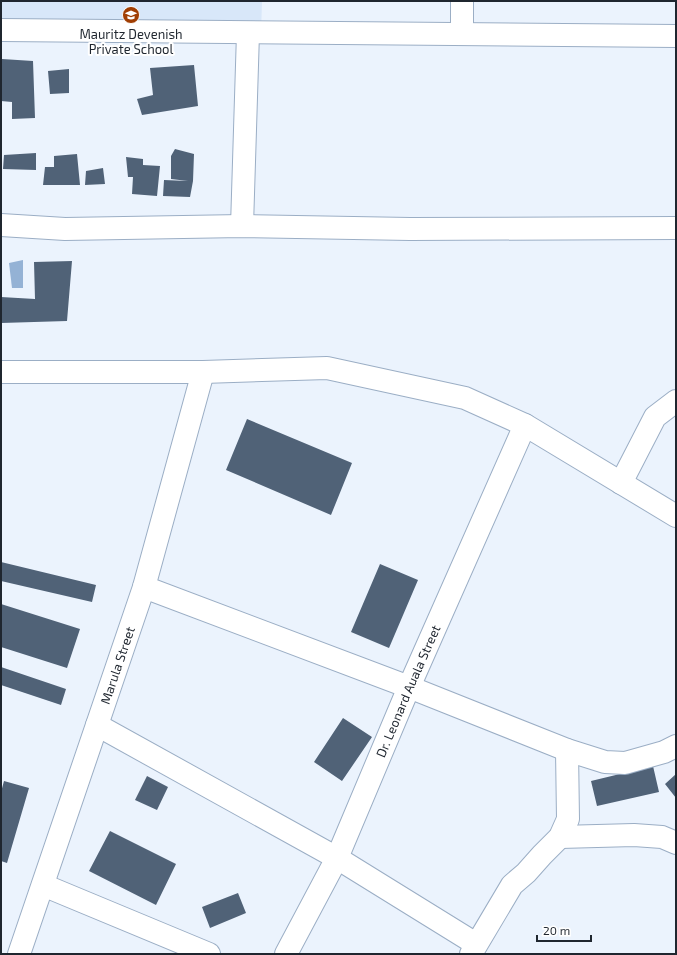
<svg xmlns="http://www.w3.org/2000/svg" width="677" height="955" font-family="'Exo 2',sans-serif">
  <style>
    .built { fill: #d8e7f9 }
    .water { fill: #94b2d5 }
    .building { fill: #506277 }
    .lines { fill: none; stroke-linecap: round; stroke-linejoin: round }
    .minor-casing { stroke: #9baec5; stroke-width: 24 }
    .minor { stroke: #fff; stroke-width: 22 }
    .labels { text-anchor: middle; stroke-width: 4; stroke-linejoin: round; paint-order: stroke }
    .poi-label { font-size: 13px; fill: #1f262f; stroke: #fff }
    .street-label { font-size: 13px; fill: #1f262f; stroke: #fff }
  </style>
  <rect width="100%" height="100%" fill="#ebf3fd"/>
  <path class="built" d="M1,1h261l-1,32 -260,-3z"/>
  <path class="water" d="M23,260v28h-11l-3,-25z"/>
  <path class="building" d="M2,59l31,2 2,57 -23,1v-17l-11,-1z
    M194,65l4,41 -56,9 -5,-16 16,-4 -3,-27z
    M69,69v24l-19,1 -2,-23z
    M175,149l19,5 -1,27 -3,16 -27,-1 1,-16 24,1 -17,-2v-23z
    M36,153v17l-33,-1 1,-14z
    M77,154l3,31h-37l2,-18h9v-11z
    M126,157l17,2v6l17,1 -3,30 -25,-2 1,-17h-5z
    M103,168l2,16 -20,1 1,-14z
    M72,261l-5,60 -66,2v-26l34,2 -1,-37z
    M247,419l105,44 -21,52 -105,-45z
    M1,562l95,23 -4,17 -91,-21z
    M380,564l38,16 -29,68 -38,-16z
    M1,604l79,25 -13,39 -66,-21z
    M1,667l65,22 -5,16 -60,-20z
    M343,718l29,19 -30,44 -28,-19z
    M653,766l6,26 -62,14 -6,-25z
    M676,774v24l-11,-14z
    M147,776l21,11 -11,23 -22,-10z
    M4,781l25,7 -22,75 -6,-2v-69z
    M110,831l66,33 -20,41 -67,-34z
    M238,893l8,20 -36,15 -8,-21z"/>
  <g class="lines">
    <g class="minor-casing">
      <g id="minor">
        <path d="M1,30l675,6"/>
        <path d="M462,34v-33"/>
        <path d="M1,225l64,4 177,-3 168,3 266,-1"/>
        <path d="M242,226l6,-193"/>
        <path d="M1,372h202l124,-4 138,30 60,27 151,91"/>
        <path d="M621,483l34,-66 21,-16"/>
        <path d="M144,587l265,100 158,63 38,12 20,1 39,-11 12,-6"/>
        <path d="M97,725l240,133 139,86"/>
        <path d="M560,837l74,-2 28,2 14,6"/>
        <path d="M43,885l166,69"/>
        <path id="s1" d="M19,954l125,-367 59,-215"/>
        <path id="s2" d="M286,954l51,-96 72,-171 116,-262"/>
        <path d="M471,954l41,-69 14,-12 16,-18 18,-18 8,-18 -1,-69"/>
      </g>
    </g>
    <use href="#minor" class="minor"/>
  </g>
  <defs>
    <g id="school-disc" transform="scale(0.9)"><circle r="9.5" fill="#a03d02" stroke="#fff"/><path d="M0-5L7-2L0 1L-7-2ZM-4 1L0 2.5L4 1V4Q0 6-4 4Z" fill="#fff"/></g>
  </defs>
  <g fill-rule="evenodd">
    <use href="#school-disc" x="131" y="15"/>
  </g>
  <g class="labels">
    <g class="poi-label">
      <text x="131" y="39">Mauritz Devenish<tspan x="131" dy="15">Private School</tspan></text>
    </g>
    <g class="street-label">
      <text dy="5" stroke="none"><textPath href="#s1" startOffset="305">Marula Street</textPath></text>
      <text dy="5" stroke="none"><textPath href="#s2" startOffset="290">Dr. Leonard Auala Street</textPath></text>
    </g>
  </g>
  <rect width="677" height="955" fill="none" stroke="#1f262f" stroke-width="4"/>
  <path d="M537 935v6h54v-6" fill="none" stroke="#1f262f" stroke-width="2"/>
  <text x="543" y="935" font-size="12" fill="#1f262f" stroke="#ffffff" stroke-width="3" paint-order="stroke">20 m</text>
</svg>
